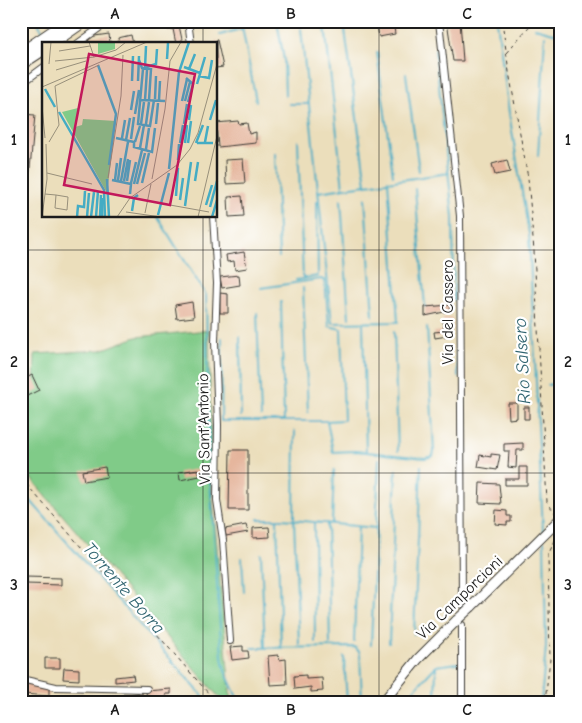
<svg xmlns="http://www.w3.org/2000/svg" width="582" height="723" font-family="'Comic Neue',sans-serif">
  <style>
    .green { fill: #80cb88; stroke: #4e7452 }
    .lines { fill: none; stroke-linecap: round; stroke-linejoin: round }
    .stream { stroke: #44acc4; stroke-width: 2 }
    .building { fill: #e5b59c }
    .street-casing { stroke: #3b3934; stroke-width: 8 }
    .secondary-casing { stroke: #3b3934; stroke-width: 11 }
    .highway-casing { stroke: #3b3934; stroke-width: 13 }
    .path { stroke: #3b3934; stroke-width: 1; stroke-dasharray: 4 4; stroke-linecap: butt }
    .street { stroke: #fff; stroke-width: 6 }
    .secondary { stroke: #fff; stroke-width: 9 }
    .highway { stroke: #fff; stroke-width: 11 }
    .secondary-bridge-casing { stroke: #3b3934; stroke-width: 11; stroke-linecap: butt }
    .secondary-bridge { stroke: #fff; stroke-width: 9 }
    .grid { fill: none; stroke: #1c1c1c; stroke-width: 1; stroke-opacity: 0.55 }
    .labels { text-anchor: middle; stroke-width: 4.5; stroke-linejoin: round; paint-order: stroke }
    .street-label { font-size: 16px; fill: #1c1c1c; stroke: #fff }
    .water-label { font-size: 18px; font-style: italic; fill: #306470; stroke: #fff }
    .inset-river { fill: none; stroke: #44acc4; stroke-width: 2.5 }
    .inset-road { fill: none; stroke: #98907b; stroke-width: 1 }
    .view { fill: #c2185b; fill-opacity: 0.15; stroke: #c2185b; stroke-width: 2.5 }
    .inset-edge { fill: none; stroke: #1c1c1c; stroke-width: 2.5 }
    .neatline { fill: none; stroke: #1c1c1c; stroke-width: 2 }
    .grid-label { font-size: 16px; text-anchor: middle; font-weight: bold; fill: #1c1c1c }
  </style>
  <rect width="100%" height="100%" fill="#fff"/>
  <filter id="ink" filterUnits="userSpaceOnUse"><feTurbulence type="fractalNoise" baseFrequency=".02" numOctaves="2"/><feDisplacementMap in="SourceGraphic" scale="10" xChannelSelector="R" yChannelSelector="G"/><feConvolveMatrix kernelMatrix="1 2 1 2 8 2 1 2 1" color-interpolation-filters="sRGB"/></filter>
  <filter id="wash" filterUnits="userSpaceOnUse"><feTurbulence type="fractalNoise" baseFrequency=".0096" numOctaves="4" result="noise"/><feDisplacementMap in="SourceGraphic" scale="20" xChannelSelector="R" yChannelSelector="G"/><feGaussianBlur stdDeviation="1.12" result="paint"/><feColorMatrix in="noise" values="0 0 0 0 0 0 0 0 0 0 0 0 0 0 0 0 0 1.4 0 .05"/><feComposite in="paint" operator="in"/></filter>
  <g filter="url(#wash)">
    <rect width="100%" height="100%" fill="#ebdebb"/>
    <path class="green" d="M209,330l3,160 18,202 3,10h-10l-202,-235v-73l13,-6 1,-34 66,-4 35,-13z"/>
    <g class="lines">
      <path class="stream" d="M37,21l5,9
        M241,21l15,80
        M277,21l7,39 1,36
        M291,21l2,4 9,-4
        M342,21l3,9 21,154
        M497,21l12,92 20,121 14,297
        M325,26l18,162
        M535,28l26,7
        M301,29l31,294 66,-1 -10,-142
        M220,35l21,-6
        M435,49l18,168 1,83
        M377,52l16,123
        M406,74l13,97
        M289,104h20
        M298,141l5,137
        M275,153l4,104
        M557,154l4,-57
        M538,156l7,-120
        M415,189l10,118
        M318,192l131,-19
        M365,198l8,118
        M341,200l8,118
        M157,216l49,79 3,169 13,193 3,14 14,31
        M296,280l22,-4 -1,-75
        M261,288l60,-9 4,2 4,45 12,3 3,91 -17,1
        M303,288l5,124
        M281,302l3,119
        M257,313l4,103
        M363,323l3,129
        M394,332l4,119
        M457,336l1,40
        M240,337l1,79
        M222,338l-1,83h106l6,31 23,-1 69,7 8,-2 1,-5 -7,-124
        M548,385l13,-2
        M295,431l-1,89 5,124
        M21,490l187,212
        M258,519h24l94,9
        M277,519l4,128
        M314,522l1,120
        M327,523l3,121
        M332,524l2,-54
        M261,554l4,94
        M242,558l2,34
        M414,634l7,-168
        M354,642l4,-116
        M389,643l7,-173
        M371,645l8,-186
        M252,648l103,-1 5,6 2,49
        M344,657l3,45
        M403,702l33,-36 22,-3
        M411,702l1,-10
        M435,702l1,-35
        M541,702l5,-56 -2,-105"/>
    </g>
    <g id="blocks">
      <path class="building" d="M166,21h12l5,23h-7l-3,-15 -5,1z
        M393,21l2,13 -16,3 -2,-12z
        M447,21h13l3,40h-10z
        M109,34l1,9 -21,1 -1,-7z
        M131,35l2,9h-14l-1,-6z
        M217,40l6,27 -7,1v-28z
        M21,114l14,1 -8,86 -6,-1z
        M238,121l1,3 8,-1 2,11 7,-2v11l-38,4 -2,-24z
        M243,159l2,24 -19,1 -1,-24z
        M507,160l3,12 -15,3 -3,-11z
        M242,196l2,20 -15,1 -1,-20z
        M244,252l3,16 -12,2 -1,-9 -7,1 -1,-7z
        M239,275l1,10 -18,3 -2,-11z
        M220,293l8,1v19h-8z
        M192,302l2,15 -17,2 -2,-14z
        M450,305l-1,6 -24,5v-9z
        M452,318l1,12 -7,1 1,5 -12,2 -1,-6 10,-1 -1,-12z
        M32,375l7,15 -18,9v-18z
        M508,403h9v15l-8,1z
        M524,407h5v12h-5z
        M523,443v7h-6l-1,18 -8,-1 1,-16h-5v-7z
        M230,450h18v60h-19z
        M491,454l9,1 -3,15 -19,-3 2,-12 11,2z
        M105,467l2,10 -23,4 -2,-10z
        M519,467h8v18h-22v-6h14z
        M198,469l2,7 -20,4 -1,-8z
        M480,483l19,1 2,20 -22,-1z
        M496,510l11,1v5h4v6h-4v3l-12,-1z
        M246,525l2,7 -22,4 -1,-7z
        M269,527l1,10 -17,1v-10z
        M26,577l35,1v7l-35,-1z
        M243,646v5h5l1,7 -17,2 -2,-13z
        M278,655l1,5 7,-1 1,25 -17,1 -2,-29z
        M45,658h15v10h-15z
        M64,668l15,1v11l-16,-1z
        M133,675l1,5 -19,2v-5z
        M306,675v4l16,-1 1,13 -12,1v-5l-16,2 -1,-13z
        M24,681l25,7v8l-26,-2z
        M171,689v5h-5v8h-19l-1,-11z
        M142,693l1,9h-23l-1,-6z"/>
    </g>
  </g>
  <g filter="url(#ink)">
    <use href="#blocks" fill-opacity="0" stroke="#3b3934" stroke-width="1"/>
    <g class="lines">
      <g class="street-casing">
        <path id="street" d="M188,21l3,23
          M439,21l21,195 2,388
          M77,44l32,-23
          M21,84l23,-17
          M213,216l4,67 -2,59 3,83 -1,75 6,40 7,101
          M462,625v77
          M21,679l35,8 91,2"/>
      </g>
      <g class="secondary-casing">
        <path id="secondary" d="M21,23l3,-2
          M471,607l90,-89
          M383,702l35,-43 39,-39"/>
      </g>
      <g class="highway-casing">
        <path id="highway" d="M51,44l33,-23
          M21,53l47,-32
          M21,64l23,-15"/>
      </g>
      <path class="path" d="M502,21l7,51 19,106 6,73 13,251 8,11
        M537,21l24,8
        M506,53l28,-32
        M21,478l195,224
        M545,702l5,-43 -2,-104 12,-25"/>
      <use href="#street" class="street"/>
      <use href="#secondary" class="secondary"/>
      <use href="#highway" class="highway"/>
      <g class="secondary-bridge-casing">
        <path id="secondary-bridge" d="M457,620l14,-13"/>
      </g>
      <use href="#secondary-bridge" class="secondary-bridge"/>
    </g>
  </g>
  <path class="grid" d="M203,21v23M379,21v681M203,216v486M21,250h540M21,473h540"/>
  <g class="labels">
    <g class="street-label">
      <text transform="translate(447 312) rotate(-90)" y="6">Via del Cassero</text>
      <text transform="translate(203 429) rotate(-91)" y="6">Via Sant'Antonio</text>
      <text transform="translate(459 597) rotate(-44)" y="6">Via Camporcioni</text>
    </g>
    <g class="water-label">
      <text transform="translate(522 361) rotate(-93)" y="6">Rio Salsero</text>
      <text transform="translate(124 588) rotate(49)" y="6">Torrente Borra</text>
    </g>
  </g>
  <g transform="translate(42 42)">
    <rect width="175" height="175" fill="#ebdebb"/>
    <path d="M56,0h17v7l-17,5zM36,66l-3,19 7,-2 1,-6 33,2 -9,72 -45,-81z" fill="#80cb88"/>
    <path class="inset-river" d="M125,17l1,-16M97,18l3,8 9,1 -2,31M56,23l18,49 -7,51M104,25l10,-3 1,-15M142,25l16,6M103,26l1,-22M101,27l-5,55 12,2 4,-26M147,27l6,-15M157,34l10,2 3,-18M144,36l7,6 -5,18M90,39l1,-25M96,39l1,-25M155,42l8,-27M3,47l10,18M113,57l1,-23M99,58l24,1M103,58l2,-30M117,58l1,-19M140,59l5,-22M143,59l5,-19M89,68l3,-19M17,70l45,78 1,27M93,72l4,-24M147,78l2,-15M168,78l6,-20M99,82l3,-22M104,82l3,-22M114,82l2,-21M142,82l3,-20M74,96l18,4v5l18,5 3,-24M80,96l3,-18M89,97l3,-22M84,98l4,-22M93,100l5,-16M163,100l3,-16M138,101l3,-18M143,101l2,-18M146,101l3,-22M154,101l7,-18M155,101h16M98,106l4,-23M104,107l3,-21M136,118l1,-16M127,127l10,-97 10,-30M65,137l2,38M70,138l19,4 -1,10M73,138l2,-17M76,138l3,-22M79,139l7,-39M82,139l4,-22M85,139l3,-21M153,139l3,-19M89,141l5,-21M100,141l7,-30M92,142l8,-34M95,142l8,-31M134,154l2,-28M138,158l3,-22M164,163l6,-20M143,164l6,-44M168,165l7,-26M90,169l2,-13 4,-3M116,173l11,-42M35,175l1,-11 6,1 1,-16M45,175l2,-24M49,175l3,-25M54,175l2,-26M58,175l1,-22M60,175v-19M170,175l5,-17"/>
    <path class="inset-road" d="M47,0l5,15M17,9l31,-5M13,19l39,-4 22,-7 10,-8M7,22l2,-22M14,28l30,-9M13,44l44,-21M0,45l105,-45M0,64l3,32M7,100l10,-17 -4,-39M5,131l45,11M66,136l13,-82 2,-41M110,137l13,-70 5,-48 11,-19M3,152l11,1 12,2 -1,13 -12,-2 1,-13M128,163l39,7M84,170l35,5M103,171l6,-29M0,175l5,-38 -1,-35M75,175l13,-19 47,-33 13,-16 8,-16 19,-69M156,175l19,-81"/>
    <path class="view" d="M47,12l106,20 -25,131 -106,-20z"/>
    <rect width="175" height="175" class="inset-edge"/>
  </g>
  <rect width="582" height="723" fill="none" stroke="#fff" stroke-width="55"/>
  <rect x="28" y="28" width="526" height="668" class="neatline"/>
  <g class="grid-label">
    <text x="115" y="19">A</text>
    <text x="291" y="19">B</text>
    <text x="467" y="19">C</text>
    <text x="14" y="145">1</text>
    <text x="568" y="145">1</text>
    <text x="14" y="367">2</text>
    <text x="568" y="367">2</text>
    <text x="14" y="590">3</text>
    <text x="568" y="590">3</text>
    <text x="115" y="715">A</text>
    <text x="291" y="715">B</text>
    <text x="467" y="715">C</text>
  </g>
</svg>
